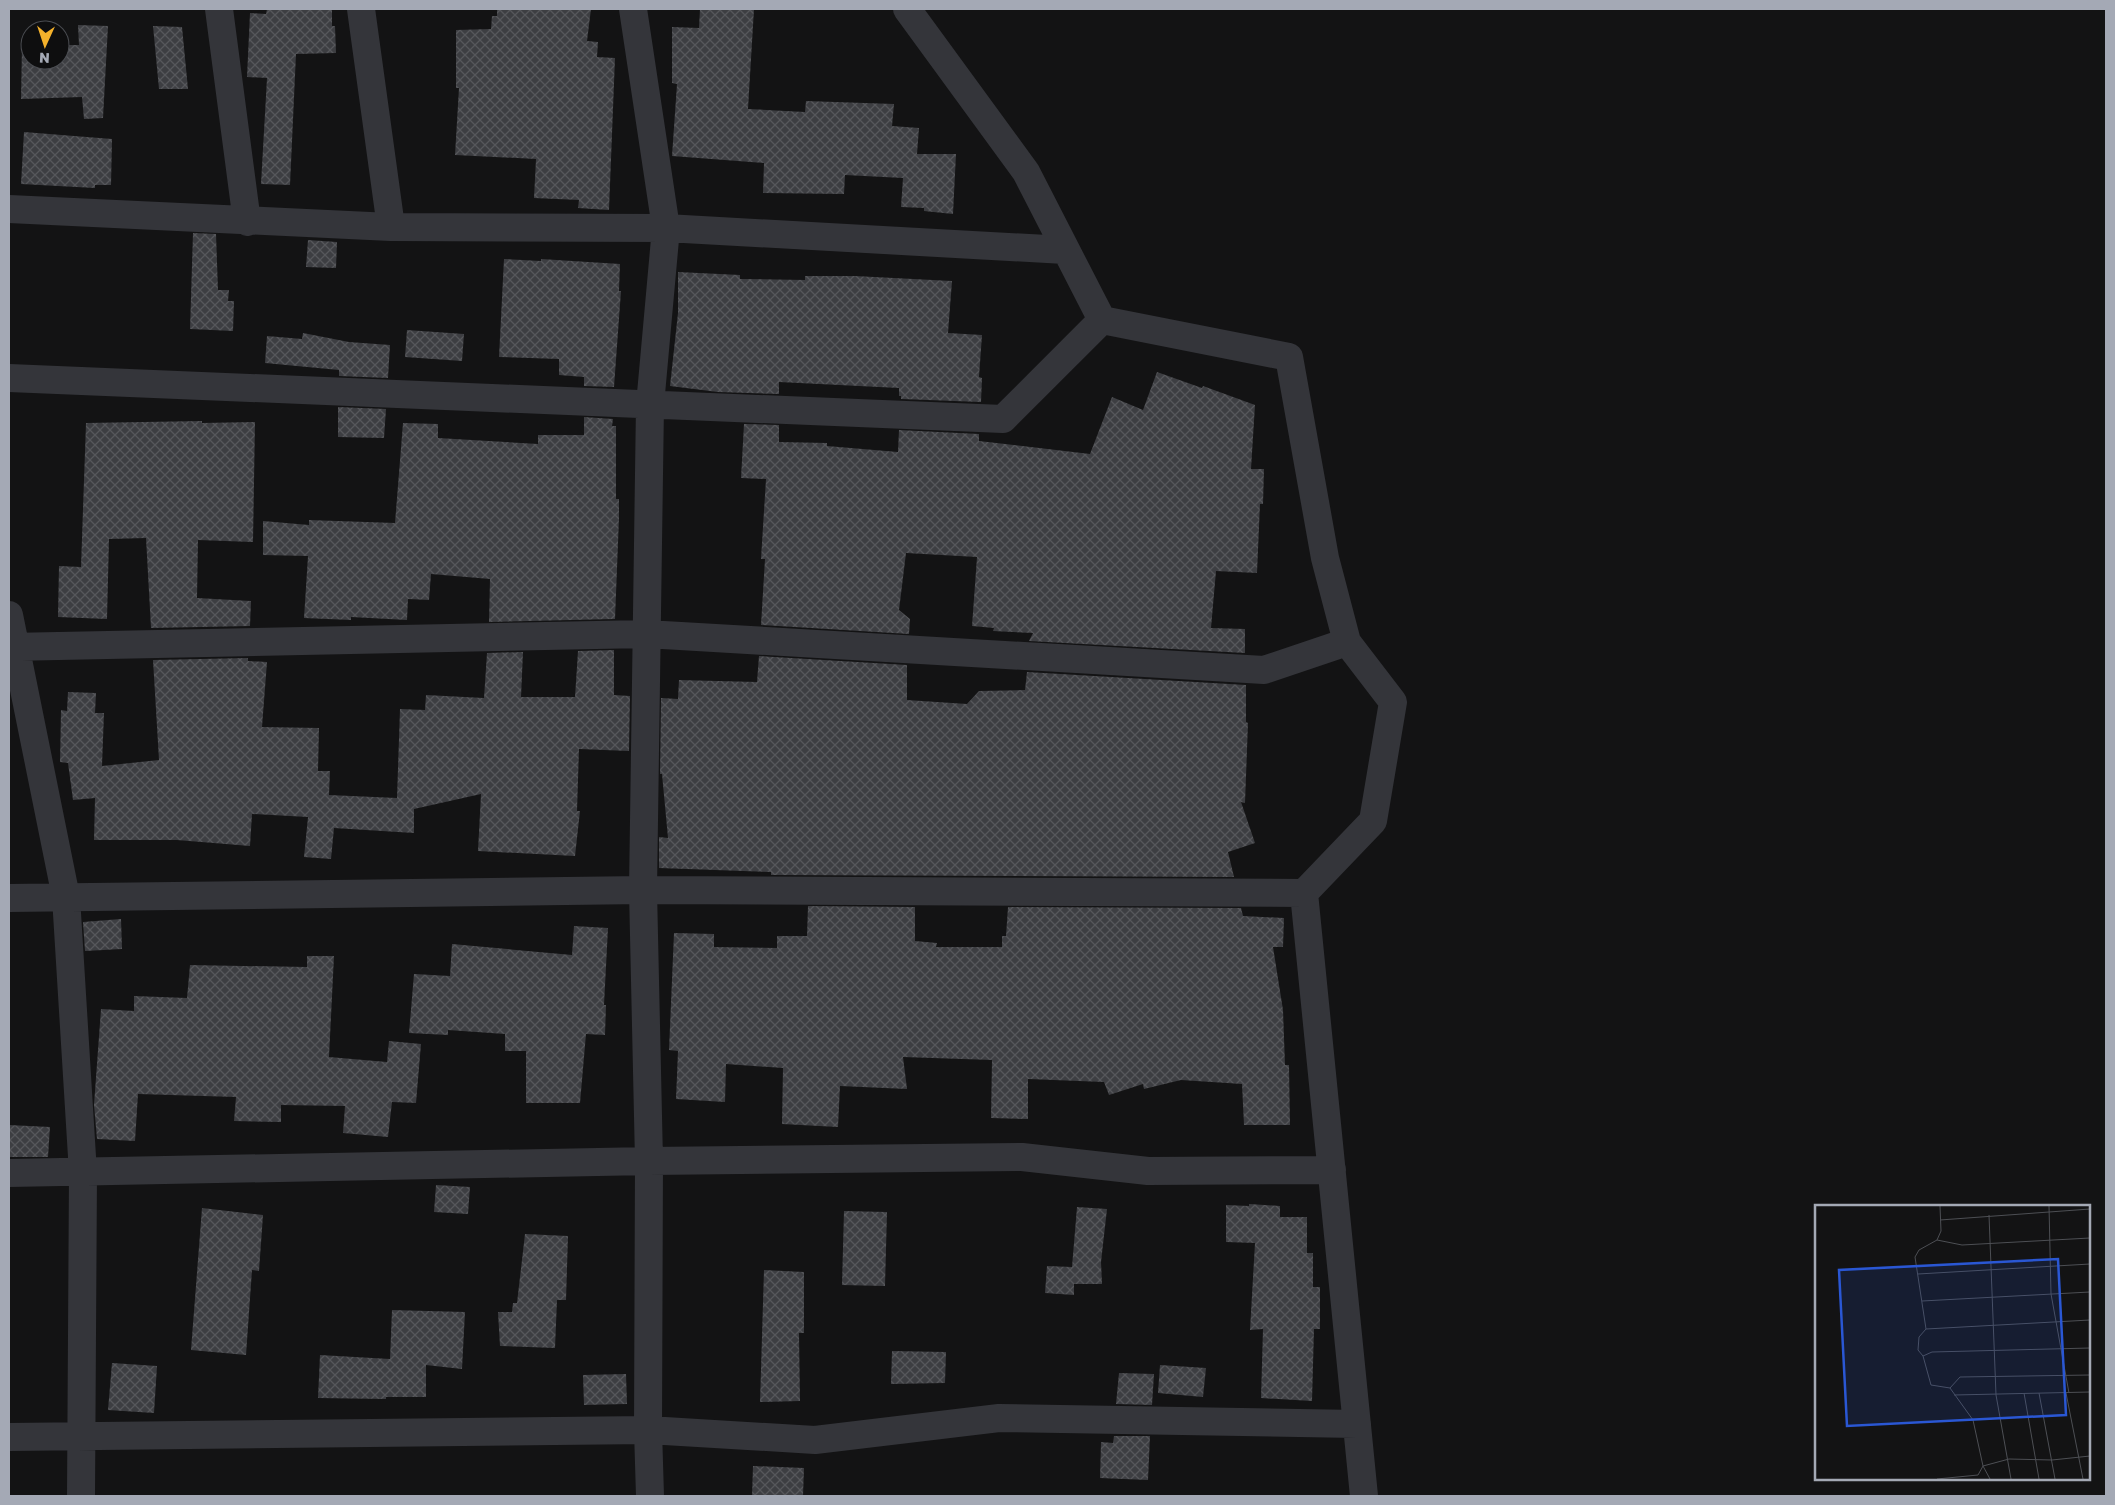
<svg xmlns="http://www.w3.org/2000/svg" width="2115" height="1505" font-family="'Golos Text',sans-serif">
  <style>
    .building { fill: url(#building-cross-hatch) }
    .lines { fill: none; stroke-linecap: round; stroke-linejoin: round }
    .minor { stroke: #34353a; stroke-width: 28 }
    .inset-road { fill: none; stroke: #4d4f54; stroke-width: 1 }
    .view { fill: #2a57d4; fill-opacity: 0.15; stroke: #2a57d4; stroke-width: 2.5 }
    .inset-edge { fill: none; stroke: #a4a9b5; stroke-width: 2.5 }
  </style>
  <defs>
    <pattern id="building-cross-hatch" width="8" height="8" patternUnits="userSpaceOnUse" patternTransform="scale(1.25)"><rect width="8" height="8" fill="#3d3e42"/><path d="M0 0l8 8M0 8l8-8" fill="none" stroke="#56575b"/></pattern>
  </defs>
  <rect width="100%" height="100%" fill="#131314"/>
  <path class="building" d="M267,9h65v17h3l1,27 -40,1 -6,131 -29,-1 6,-106 -20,-1 3,-64 16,1z
    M497,9h94l-4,32 11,1 -1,15 18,1 -6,152 -31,-2 1,-8 -45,-2 2,-39 -81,-4 4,-67h-3v-58l35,-1 1,-13h5z
    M700,9h54l-6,100 57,3 1,-11 88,3 -2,22 27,2 -2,26h39l-3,60 -29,-3v-3l-23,-1 2,-29 -58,-3 -1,19 -81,-1 1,-30 -92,-7 5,-72 -5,-1v-56l27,1z
    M78,25l30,1 -5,92 -19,1 -2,-22 -61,2 1,-53 8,-1v15h30v-15h19z
    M153,26l29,1 6,62h-29z
    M24,132l88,7 -1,46h-16v3l-74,-4z
    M193,233l23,1 2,56h11l-1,11h6l-1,30 -43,-2z
    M308,240l29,2 -1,26 -30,-1z
    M504,259l37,2v-2l79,5 -1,27h2l-7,96 -30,-1v-9l-25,-2v-16l-60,-2z
    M678,272l62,3v4l65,1v-4h50l97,5 -4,52 34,2 -3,42 3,1 -1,24 -80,-3v-3h-2v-8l-120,-6v12l-61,-2 -48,-6 8,-73z
    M407,330l57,4 -2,27 -57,-4z
    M303,333l46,9 41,3 -2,33 -49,-2v-6l-74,-7 2,-27 35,3z
    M1157,372l45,16 1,-2 52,19 -4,64h13l-1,35h-3l-3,69 -41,-2 -5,57 34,1v24l-216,-12 4,-8 -40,-2 1,-3 -22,-2 5,-69 -71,-4 -7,57 11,9 -1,15 -148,-9 4,-66h-4l5,-80 -25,-1 3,-54 35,1v17l48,1v3l71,6 1,-22 80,4v7l111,13 22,-57 31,13z
    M338,407l48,2 -2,29 -46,-1z
    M584,417l29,2 -1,7h4v73h3v19l-4,101 -126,3 1,-43 -59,-5 -2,26 -21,-1 -1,21 -56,-3v3l-47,-2 4,-62 -45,-1v-34l46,4v-5l86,3 8,-100 35,1v14l100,6v-9h46z
    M202,421v2l53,-1 -2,120 -55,-2 -1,58 54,3 -1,25 -99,2 -5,-90 -37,1 -2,80 -49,-2 1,-51 22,1 5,-144z
    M614,650v45l16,1 -1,55 -50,-2 -2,62h3l-5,45 -97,-5 3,-57 -67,15v24l-80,-5 -3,31 -27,-2 4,-40 -56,-3 -2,32 -73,-6h-83l1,-42 -22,2 -5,-37 -8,-1 1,-52 6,1 1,-19 28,1 -1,20h9l-2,53 57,-6 -6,-100 95,-2v3l19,1 -5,65 57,1 -1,43h12l-1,24 68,3 3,-89 25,1 1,-15 58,3 3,-45 36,-1 -2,45h54l3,-46z
    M759,656l148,9v35l60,4 12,-13 46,-1 2,-18 219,13v37l2,1 -3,80 -4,-1 14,41 -27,9 6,25 -463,-2v-3l-112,-4v-31l9,1 -6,-64h-2l1,-76 17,1 1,-19 78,2z
    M808,906l107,1v34l22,2 -1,4h66v-11h4l2,-29 233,1 2,8 41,2 -1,29h-10l10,63 2,55h4l1,60h-46l-2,-41 -61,-4 -37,9 -1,-5 -34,11 -5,-13 -76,-3v40l-37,-1 1,-58 -89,-3 4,32 -67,-3 -2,41 -56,-3 1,-56 -57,-4 -1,38 -49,-3 2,-48 -9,-1 5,-117 40,1v13l63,1v-12h30z
    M121,919l1,30 -37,2 -2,-29z
    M574,926l34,2 -4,77h2l-1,30 -19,-1 -6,69h-54v-52h-21v-17l-57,-4v5l-39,-2 5,-59 36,2 2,-32 120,11z
    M307,956h27l-5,101 58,5 2,-21 32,3 -5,59 -24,-1 -4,35 -45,-4 2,-27 -64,-1v17l-47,-1 2,-24 -98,-3 -3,47 -38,-2 -3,-34 7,-96 33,2v-15l53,2 3,-33 117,2z
    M9,1125l41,2 -2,30h-39z
    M436,1185l34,2 -2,27 -34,-2z
    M1249,1204l31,2v11h27v36h6v34h7v42h-6l-2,72 -51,-3 2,-69 -13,1 5,-87 -29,-1v-37l23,1z
    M1077,1207l30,2 -6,53 1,22h-28v11l-29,-2 2,-27 25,1z
    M202,1208l61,7 -4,56 -7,-1 -6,85 -55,-5z
    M844,1211l43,1 -2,74 -43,-1z
    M525,1234l43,2 -2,64h-9l-2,48 -55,-2 -2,-34h14l1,-9h4z
    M764,1270l40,2v61h-5l1,68 -40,1z
    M392,1310l73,2 -3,57 -36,-4v32h-40v2l-68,-1 2,-43 70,4z
    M892,1351l54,1 -1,31 -54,1z
    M112,1363l45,3 -3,47 -46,-3z
    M1160,1365l46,3 -3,29 -45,-4z
    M1119,1373l35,1 -2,31 -36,-1z
    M626,1374l1,30 -43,1 -1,-30z
    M1114,1436h36l-2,44 -48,-2 1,-36 12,1z
    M753,1466l51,2 -1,28h-51z"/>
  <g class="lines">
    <path class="minor" d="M219,9l28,213
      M361,9l30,218
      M633,9l33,219 -16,177 -7,485 6,271 -1,269 2,66
      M907,9l119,163 76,148 187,37 36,201 22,84 46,60 -20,119 -69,72 60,603
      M9,209l382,18 275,1 399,22
      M9,378l994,41 99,-99
      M9,615l57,282 17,276 -2,323
      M9,647l637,-13 618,36 83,-28
      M9,898l634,-8 661,3
      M9,1173l640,-12 373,-4 126,14 184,-1
      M9,1437l639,-7 167,10 184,-22 358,6"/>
  </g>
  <g transform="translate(1815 1205)">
    <rect width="275" height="275" fill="#131314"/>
    <path class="inset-road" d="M125,1l1,25 -4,9 -18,10 -4,7 11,72 -7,8 -1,13 5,6 8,29 19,3 23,32 10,46 7,13M234,1l2,88 18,99M174,10l7,180 15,84M125,15l150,-11M122,35l25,5 128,-7M103,69l172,-10M107,96l168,-9M111,124l164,-9M108,151l9,-4 158,-4M135,183l10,-11 130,-2M209,188l15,86M224,188l16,86M251,188l17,86M139,190l136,-3M122,274l41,-4 5,-9 26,-7 43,1 38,-4"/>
    <path class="view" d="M243,54l8,156 -219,11 -8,-156z"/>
    <rect width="275" height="275" class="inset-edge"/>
  </g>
  <rect width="2115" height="1505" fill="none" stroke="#a4a9b5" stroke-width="20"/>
  <g transform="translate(45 45) rotate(183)"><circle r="24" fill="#0e0e0f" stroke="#4a4c51"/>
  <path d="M0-4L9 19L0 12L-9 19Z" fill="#f4b12b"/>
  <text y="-8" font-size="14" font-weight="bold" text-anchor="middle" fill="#a4a9b5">N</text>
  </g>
</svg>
